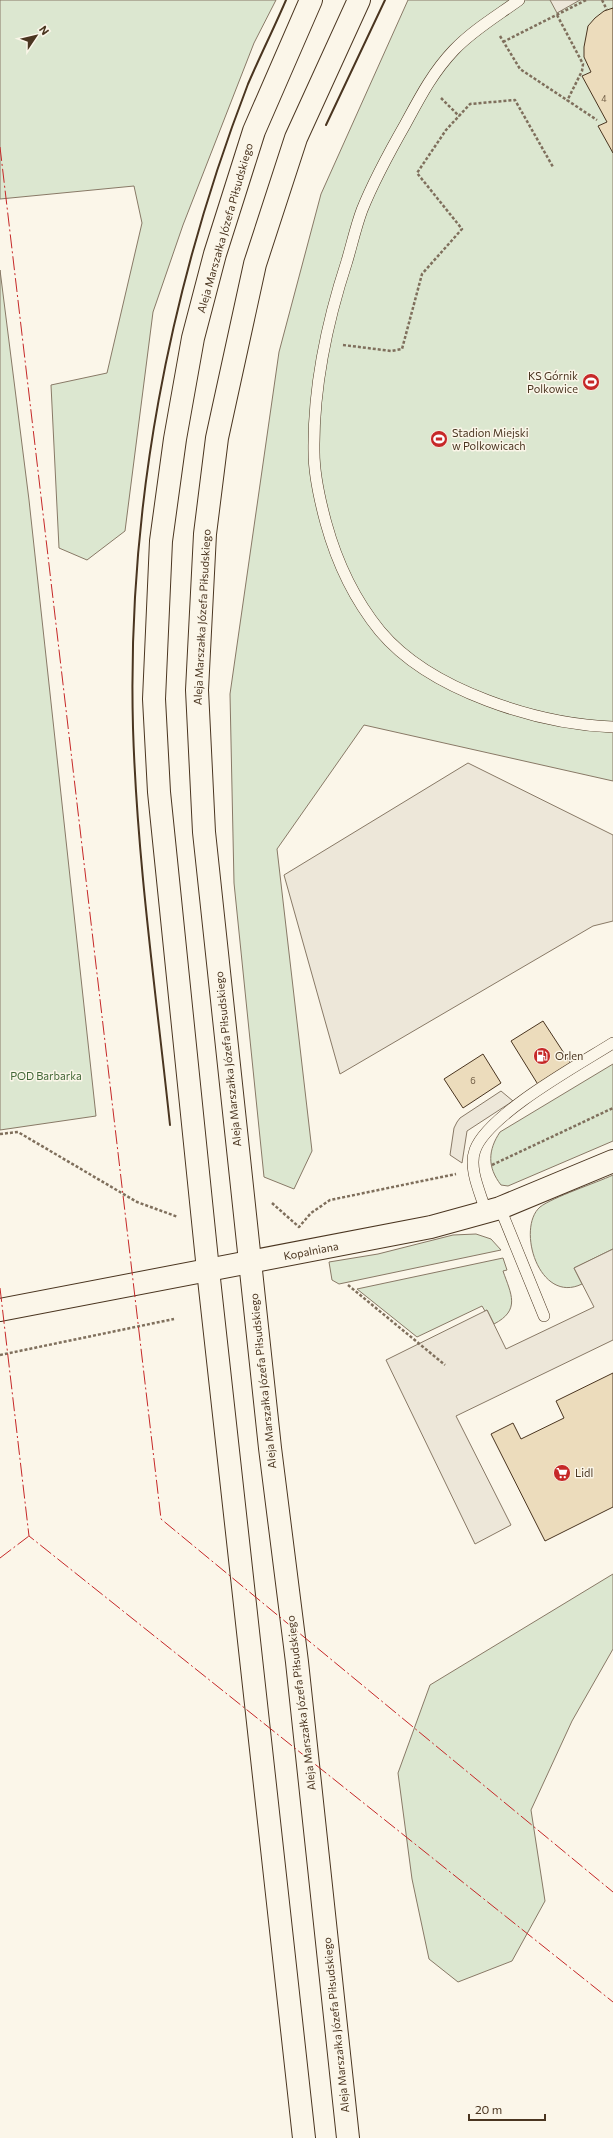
<svg xmlns="http://www.w3.org/2000/svg" width="613" height="2138" font-family="Commissioner,sans-serif">
  <style>
    .green { fill: #dce7d0; stroke: #887966 }
    .parking { fill: #ede7d9; stroke: #887966 }
    .building { fill: #ecdcbc; stroke: #4a3520 }
    .lines { fill: none; stroke-linecap: round; stroke-linejoin: round }
    .service-casing { stroke: #4a3520; stroke-width: 12 }
    .tertiary-casing { stroke: #4a3520; stroke-width: 24 }
    .secondary-casing { stroke: #4a3520; stroke-width: 24 }
    .path { stroke: #7f6f5c; stroke-width: 2.5; stroke-dasharray: 3 2; stroke-linecap: butt }
    .service { stroke: #fbf6e9; stroke-width: 11 }
    .tertiary { stroke: #fbf6e9; stroke-width: 22 }
    .secondary { stroke: #fbf6e9; stroke-width: 22 }
    .wall { stroke: #4a3520; stroke-width: 2 }
    .power { stroke: #c62828; stroke-width: 1; stroke-dasharray: 14 3 2 3; stroke-linecap: butt }
    .labels { text-anchor: middle; stroke-width: 3; stroke-linejoin: round; paint-order: stroke }
    .number-label { font-size: 9px; fill: #725f47 }
    .street-label { font-size: 11px; fill: #4a3520; stroke: #fbf6e9 }
    .poi-label { font-size: 11px; fill: #4a3520; stroke: #fbf6e9; text-anchor: start }
    .park-label { font-size: 11px; fill: #436837; stroke: #fbf6e9 }
  </style>
  <rect width="100%" height="100%" fill="#fbf6e9"/>
  <path class="green" d="M0,0h276l-22,43 -71,182 -30,87 -28,219 -38,29 -28,-12 -8,-163 56,-12 35,-150 -8,-37 -134,13z
    M408,0h205v781l-249,-56 -87,124 35,302 -18,38 -30,-12 -30,-294 -4,-189 49,-342 42,-158z
    M0,270l29,230 67,616 -96,14z
    M613,1064v77l-105,45 -7,-1c-14,-18 -13,-35 -1,-53z
    M613,1175v74l-39,19 8,16c-43,21 -66,-56 -42,-77 13,-10 56,-24 73,-32z
    M476,1234l15,5 10,11 -162,34 -7,-4 -3,-18 49,-8 75,-19z
    M503,1258l4,12 -4,1c8,23 18,39 -9,53l-7,-14 -2,1 -3,-5 -65,31 -60,-48z
    M613,1574v75l-41,72 -41,89 14,91 -33,60 -54,21 -29,-23 -17,-80 -14,-106 32,-88z"/>
  <path class="parking" d="M550,0h30l-23,13z
    M468,763l145,72v86l-20,5 -253,148 -56,-199z
    M501,1091l12,10 -46,30 -5,32 -12,-8 4,-27 3,-6 3,-4z
    M613,1249v91l-157,76 55,109 -36,19 -89,-184 101,-50 19,39 88,-42 -20,-39z"/>
  <path class="building" d="M613,8v145l-15,-27 9,-4 -25,-46 9,-4 -7,-15v-10l4,-21 7,-8 9,-7z
    M543,1021l32,49 -33,21 -31,-50z
    M483,1054l18,29 -38,25 -19,-29z
    M613,1373v134l-68,34 -54,-107 22,-11 8,16 43,-21 -8,-17z"/>
  <g class="lines">
    <g class="service-casing">
      <path id="service" d="M519,0c-22,16 -46,30 -65,50 -21,22 -34,47 -48,73 -16,28 -32,57 -44,87 -6,16 -10,34 -15,51 -20,61 -34,126 -33,191 0,23 6,49 12,71 11,40 28,76 54,108 50,60 158,93 233,96
        M500,1208l44,108
        M486,1212c-5,-18 -18,-43 -11,-62 13,-36 105,-86 138,-107"/>
    </g>
    <g class="tertiary-casing">
      <path id="tertiary" d="M0,1310l431,-83 69,-19 113,-47"/>
    </g>
    <g class="secondary-casing">
      <path id="secondary" d="M304,2138l-96,-868 -49,-478 -5,-93 7,-158 14,-102 18,-101 22,-84 39,-123 57,-131
        M348,2138l-51,-476 -27,-214 -66,-616 -7,-142 8,-156 12,-96 38,-174 41,-126 63,-138"/>
    </g>
    <path class="path" d="M602,0l5,10
      M557,15l26,49 -1,7 -15,30
      M500,36l20,33 77,51
      M503,42l83,-42
      M441,98l18,18
      M343,345l48,6 11,-2 20,-75 40,-45 -45,-56 29,-43 24,-26 45,-4 38,67
      M0,1134l18,-2 119,70 41,15
      M492,1165l121,-57
      M272,1203l27,24 12,-14 19,-13 126,-26
      M348,1285l97,80
      M0,1355l174,-36"/>
    <use href="#service" class="service"/>
    <use href="#tertiary" class="tertiary"/>
    <use href="#secondary" class="secondary"/>
    <path class="wall" d="M326,125l59,-125
      M170,1125c-14,-132 -33,-265 -37,-397 -6,-220 36,-439 115,-644 12,-28 26,-56 38,-84"/>
    <path class="power" d="M0,147l161,1372 452,373
      M0,1288l29,248 584,466
      M0,1558l29,-22"/>
  </g>
  <defs>
    <g id="stadium-disc" transform="scale(0.9)"><circle r="9.5" fill="#c62828" stroke="#fbf6e9"/><path d="M0-5a6.5 5 0 1 0 0 10a6.5 5 0 1 0 0-10ZM-3.5-1.8h7v3.6h-7Z" fill="#fff"/></g>
    <g id="fuel-disc" transform="scale(0.9)"><circle r="9.5" fill="#c62828" stroke="#fbf6e9"/><path d="M-5.5-6h7V0h2V4h1.3V-2.5L3-4.5l.8-.8L6-3V5H2.5V1h-1V6h-7ZM-4.2-4.7v3.2H.2V-4.7Z" fill="#fff"/></g>
    <g id="supermarket-disc" transform="scale(0.9)"><circle r="9.5" fill="#c62828" stroke="#fbf6e9"/><path d="M-6-5.5h2.5l.6 2H6L4.5 2H-2.5L-4.4-4H-6ZM-1.5 3.2a1.3 1.3 0 1 0 .1 0ZM3 3.2a1.3 1.3 0 1 0 .1 0Z" fill="#fff"/></g>
  </defs>
  <g fill-rule="evenodd">
    <use href="#stadium-disc" x="591" y="382"/>
    <use href="#stadium-disc" x="439" y="439"/>
    <use href="#fuel-disc" x="542" y="1056"/>
    <use href="#supermarket-disc" x="562" y="1473"/>
  </g>
  <g class="labels">
    <g class="number-label">
      <text x="604" y="102">4</text>
      <text x="473" y="1084">6</text>
    </g>
    <g class="street-label">
      <text transform="translate(225 228) rotate(-74)" y="4">Aleja Marszałka Józefa Piłsudskiego</text>
      <text transform="translate(202 617) rotate(-87)" y="4">Aleja Marszałka Józefa Piłsudskiego</text>
      <text transform="translate(228 1059) rotate(-96)" y="4">Aleja Marszałka Józefa Piłsudskiego</text>
      <text transform="translate(311 1251) rotate(-11)" y="4">Kopalniana</text>
      <text transform="translate(263 1381) rotate(-96)" y="4">Aleja Marszałka Józefa Piłsudskiego</text>
      <text transform="translate(301 1703) rotate(-97)" y="4">Aleja Marszałka Józefa Piłsudskiego</text>
      <text transform="translate(336 2025) rotate(-96)" y="4">Aleja Marszałka Józefa Piłsudskiego</text>
    </g>
    <g class="poi-label">
      <text x="578" y="380" text-anchor="end">KS Górnik<tspan x="578" dy="13">Polkowice</tspan></text>
      <text x="452" y="437">Stadion Miejski<tspan x="452" dy="13">w Polkowicach</tspan></text>
      <text x="555" y="1060">Orlen</text>
      <text x="575" y="1477">Lidl</text>
    </g>
    <g class="park-label">
      <text x="46" y="1080">POD Barbarka</text>
    </g>
  </g>
  <g transform="translate(36 36) rotate(55)" stroke="#fbf6e9" stroke-width="3" paint-order="stroke">
  <path d="M0-3L7 15L0 10L-7 15Z" fill="#4a3520"/>
  <text y="-6" font-size="11" font-weight="bold" text-anchor="middle" fill="#4a3520">N</text>
  </g>
  <path d="M469 2114v6h76v-6" fill="none" stroke="#4a3520" stroke-width="2"/>
  <text x="475" y="2114" font-size="12" fill="#4a3520" stroke="#fbf6e9" stroke-width="3" paint-order="stroke">20 m</text>
</svg>
